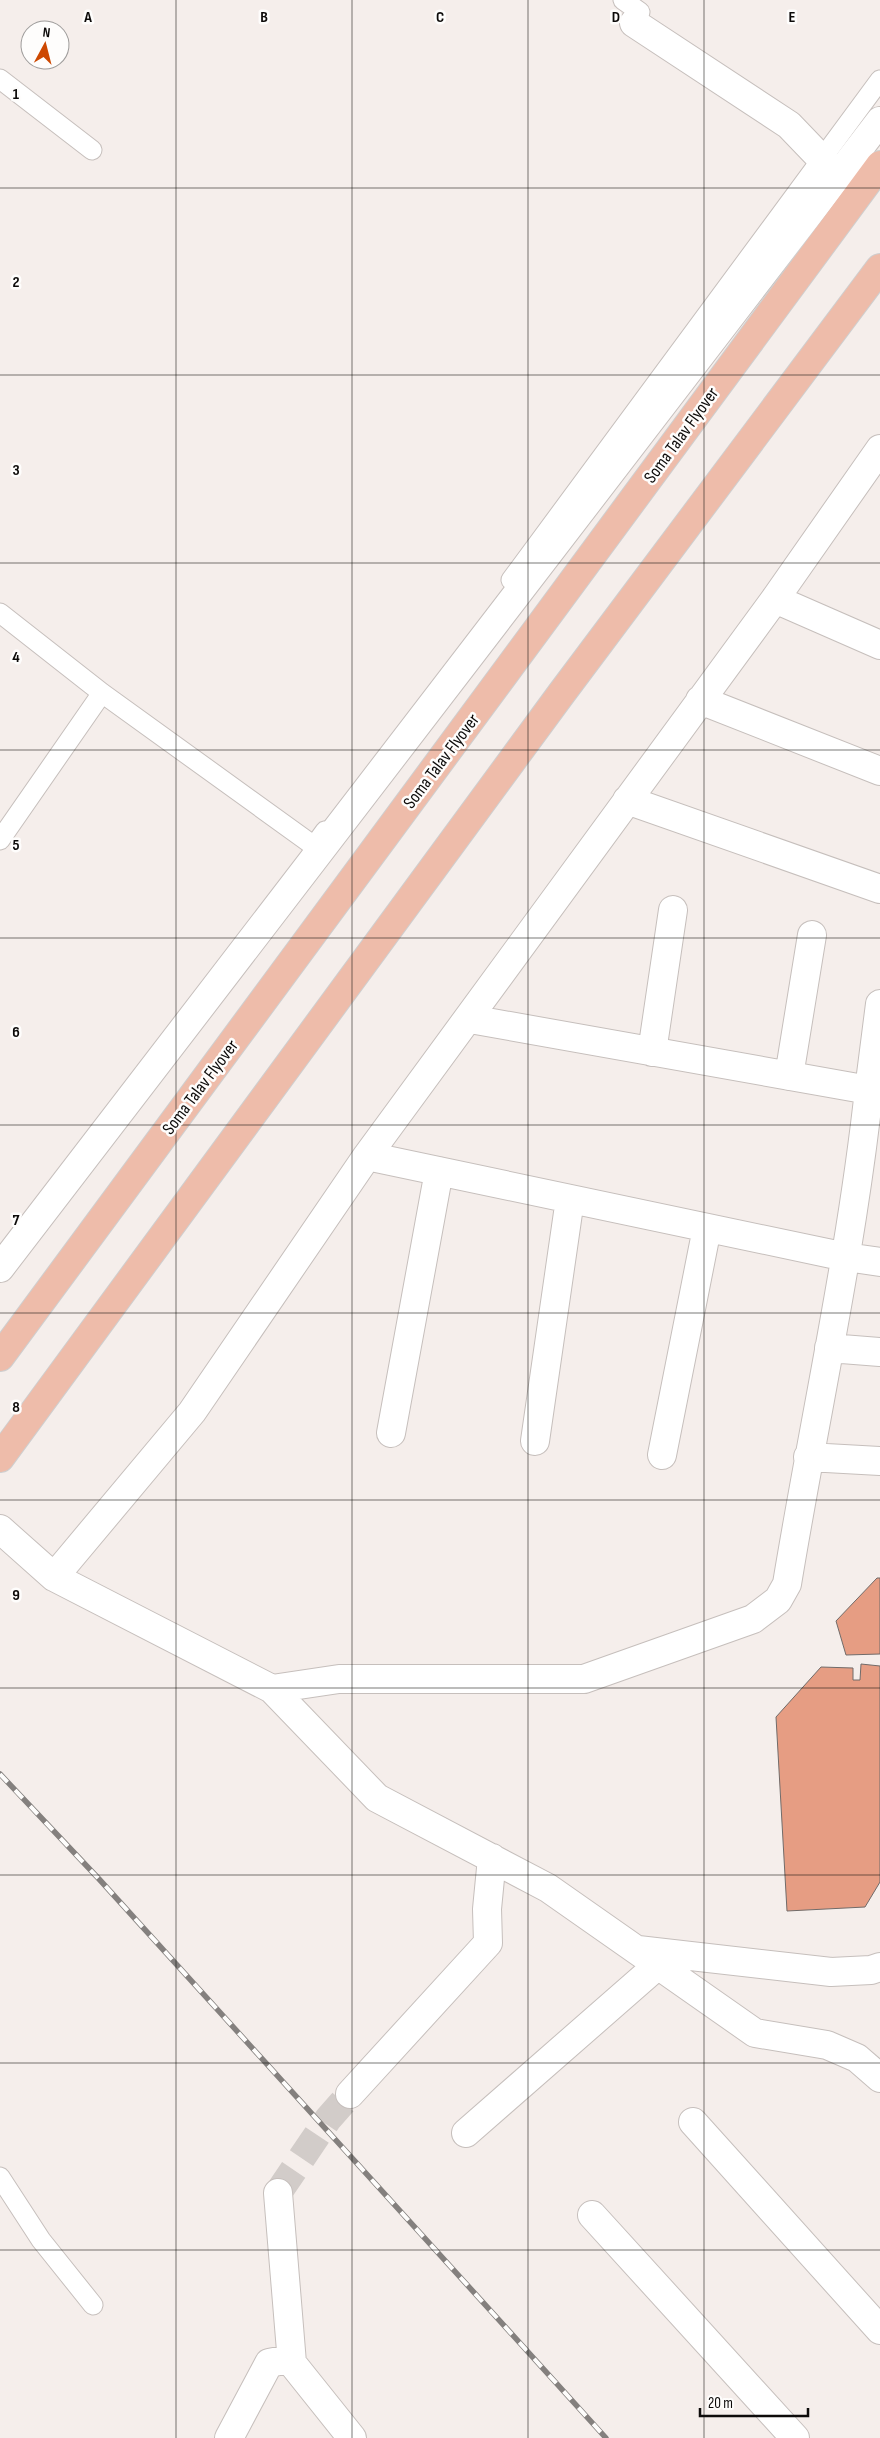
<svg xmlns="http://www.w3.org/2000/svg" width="880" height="2438" font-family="'Sofia Sans Condensed',sans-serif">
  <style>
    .building { fill: #e69d83; stroke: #716b69 }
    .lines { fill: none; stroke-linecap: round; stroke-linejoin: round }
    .street-tunnel { stroke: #d2ccc9; stroke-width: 28; stroke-dasharray: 28 14; stroke-linecap: butt }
    .lane-casing { stroke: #c6bfbc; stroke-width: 21 }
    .street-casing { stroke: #c6bfbc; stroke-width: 30 }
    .primary-casing { stroke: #cfcece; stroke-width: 30 }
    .lane { stroke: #fff; stroke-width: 19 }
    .street { stroke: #fff; stroke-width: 28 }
    .primary { stroke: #eebcaa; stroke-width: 28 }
    .rail-casing { stroke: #84807e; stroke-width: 5.5 }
    .rail { stroke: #fefdfc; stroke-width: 4; stroke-dasharray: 11; stroke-linecap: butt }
    .grid { fill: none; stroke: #0d0b0a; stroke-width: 1; stroke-opacity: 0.55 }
    .labels { text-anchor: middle; stroke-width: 5; stroke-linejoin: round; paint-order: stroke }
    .street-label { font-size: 18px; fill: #0d0b0a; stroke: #fefdfc }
    .grid-label { font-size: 16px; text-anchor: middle; font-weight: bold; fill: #0d0b0a; stroke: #fefdfc; stroke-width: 5; stroke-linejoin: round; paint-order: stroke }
  </style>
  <rect width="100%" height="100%" fill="#f5eeeb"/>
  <path class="building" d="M877,1578h3v76l-34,1 -10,-34z
    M861,1664l19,2v216l-15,25 -78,4 -11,-194 45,-50 32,1v12h7z"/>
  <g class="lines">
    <path class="street-tunnel" d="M278,2193l50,-74 22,-25"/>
    <g class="lane-casing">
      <path id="lane" d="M623,0l17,12
        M0,79l92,71
        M511,580l369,-500
        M0,613l102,80 212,153 11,-15
        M0,840l102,-147
        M0,2177l41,63 52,65"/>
    </g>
    <g class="street-casing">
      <path id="street" d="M634,23l155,102 49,51
        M880,449l-105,150 -408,557 -175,256 -138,165 218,112 105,109 171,90 207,145 72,12 30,13 23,20
        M775,599l105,46
        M700,700l180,71
        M627,800l253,89
        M652,1052l21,-142
        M789,1076l23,-141
        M869,1090l11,-86
        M367,1156l479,101 34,5
        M0,1268l880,-1147
        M829,1348l51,4
        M391,1433l48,-262
        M535,1441l35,-242
        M662,1455l45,-227
        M808,1457l72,4
        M0,1529l54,48
        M272,1689l67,-10h245l169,-60 25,-19 9,-16c27,-164 64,-328 82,-494l-399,-71
        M638,1950l193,22 40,-2 9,-3
        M350,2094l138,-151 -1,-34 5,-51
        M693,2122l187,208
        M466,2133l192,-168
        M278,2193l14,170
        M592,2215l203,223
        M229,2438l40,-75 15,-3 8,3 60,75"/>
    </g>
    <g class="primary-casing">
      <path id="primary" d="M0,1357l880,-1192
        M0,1458l561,-764 319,-426"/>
    </g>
    <use href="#lane" class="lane"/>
    <use href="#street" class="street"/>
    <use href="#primary" class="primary"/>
    <g class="rail-casing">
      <path id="rail" d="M0,1774l99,105 507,559"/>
    </g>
    <use href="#rail" class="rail"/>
  </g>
  <path class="grid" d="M176,0v2438M352,0v2438M528,0v2438M704,0v2438M0,188h880M0,375h880M0,563h880M0,750h880M0,938h880M0,1125h880M0,1313h880M0,1500h880M0,1688h880M0,1875h880M0,2063h880M0,2250h880"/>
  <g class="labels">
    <g class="street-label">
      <text transform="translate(681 435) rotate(-54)" y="6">Soma Talav Flyover</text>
      <text transform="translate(441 761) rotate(-53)" y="6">Soma Talav Flyover</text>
      <text transform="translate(200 1087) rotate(-53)" y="6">Soma Talav Flyover</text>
    </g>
  </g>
  <g class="grid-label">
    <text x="88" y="22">A</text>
    <text x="264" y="22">B</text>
    <text x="440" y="22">C</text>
    <text x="616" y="22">D</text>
    <text x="792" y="22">E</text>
    <text x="16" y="99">1</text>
    <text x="16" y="287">2</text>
    <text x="16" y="475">3</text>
    <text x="16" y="662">4</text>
    <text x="16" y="850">5</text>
    <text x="16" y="1037">6</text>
    <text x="16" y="1225">7</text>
    <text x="16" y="1412">8</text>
    <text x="16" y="1600">9</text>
  </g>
  <g transform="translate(45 45) rotate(7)"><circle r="24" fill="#fefdfc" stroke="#9e9c9b"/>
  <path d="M0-4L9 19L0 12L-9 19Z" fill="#cd4801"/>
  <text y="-8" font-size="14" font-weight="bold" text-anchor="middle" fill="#0d0b0a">N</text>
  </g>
  <path d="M700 2408v8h108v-8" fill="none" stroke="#0d0b0a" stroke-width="2.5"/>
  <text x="708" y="2408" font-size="15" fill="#0d0b0a" stroke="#fefdfc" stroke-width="4" paint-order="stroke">20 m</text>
</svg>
